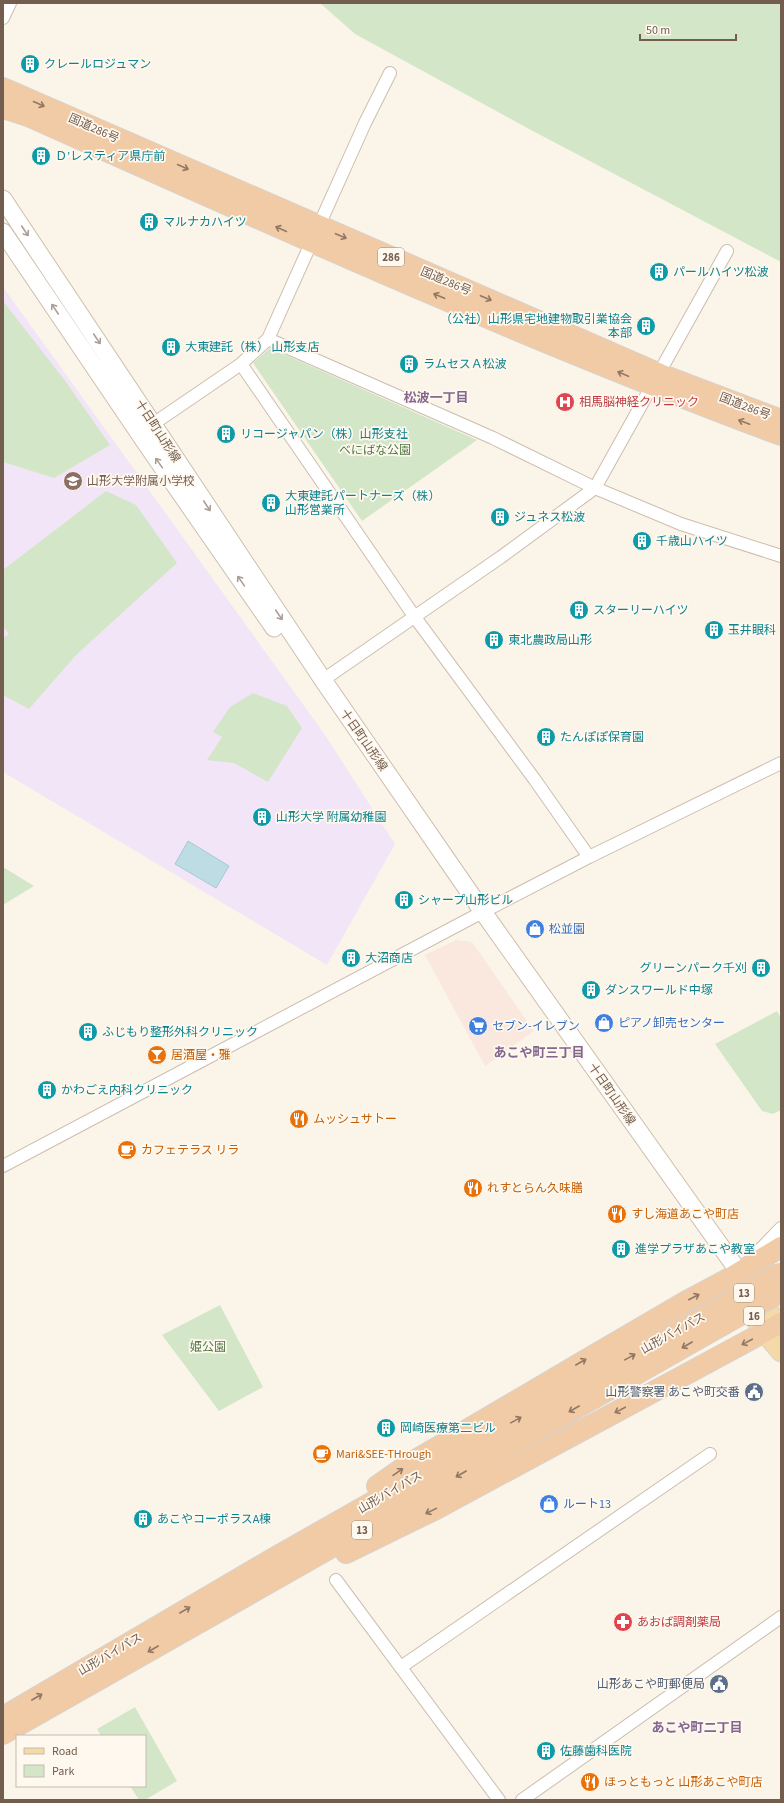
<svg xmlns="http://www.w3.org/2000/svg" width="784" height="1803" font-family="'Source Sans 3','Noto Sans JP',sans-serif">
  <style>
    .commercial { fill: #fae7de }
    .education { fill: #f1e5f7 }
    .green { fill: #d3e7c8 }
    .water { fill: #bedce3; stroke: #a6cad4 }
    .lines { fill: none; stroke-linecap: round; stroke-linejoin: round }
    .minor-casing { stroke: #ccbdaf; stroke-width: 14 }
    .secondary-casing { stroke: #cebead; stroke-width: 19 }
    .primary-casing { stroke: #d8d2cd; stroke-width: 21 }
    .trunk-casing { stroke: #d8d2cd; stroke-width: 22 }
    .minor { stroke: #fff; stroke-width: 12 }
    .secondary { stroke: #fff; stroke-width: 17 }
    .primary { stroke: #f3daa7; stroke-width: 19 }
    .trunk { stroke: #f1cba6; stroke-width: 20 }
    .trunk-bridge-casing { stroke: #d8d2cd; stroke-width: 22; stroke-linecap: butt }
    .trunk-bridge { stroke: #f1cba6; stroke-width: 20 }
    .oneway { stroke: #927864 }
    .oneway2 { stroke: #ab9e95 }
    .labels { text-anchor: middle; stroke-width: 3.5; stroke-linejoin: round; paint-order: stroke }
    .shield { fill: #fef8ef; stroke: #9d8c7e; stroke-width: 1 }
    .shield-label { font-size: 11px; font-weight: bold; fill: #735d4e }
    .culture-label { font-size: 12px; fill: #0d838f; stroke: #fef8ef; text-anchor: start }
    .street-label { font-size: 12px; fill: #735d4e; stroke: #fef8ef }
    .health-label { font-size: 12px; fill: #be3a42; stroke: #fef8ef; text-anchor: start }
    .park-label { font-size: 12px; fill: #547847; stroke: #fef8ef }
    .education-label { font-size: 12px; fill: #785e54; stroke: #fef8ef; text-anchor: start }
    .shop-label { font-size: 12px; fill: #366cbe; stroke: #fef8ef; text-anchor: start }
    .food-label { font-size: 12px; fill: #c56008; stroke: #fef8ef; text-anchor: start }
    .service-label { font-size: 12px; fill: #4e5e75; stroke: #fef8ef; text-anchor: end }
    .neighbourhood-label { font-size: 13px; font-weight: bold; fill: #83668e; stroke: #fef8ef }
  </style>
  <rect width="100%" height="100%" fill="#fbf5e9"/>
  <path class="commercial" d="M456,940l16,2 62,89 -49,35 -60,-111z"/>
  <path class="education" d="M3,287l322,448 70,109 -68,121 -324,-193z"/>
  <path class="green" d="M320,3h461v259l-250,-132 -176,-96z
    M3,301l63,81 44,63 -56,33 -51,-16z
    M270,348l207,92 -115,81 -109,-158z
    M106,491l30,14 41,58 -101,92 -47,54 -26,-14v-57l6,-4 -6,-7v-57z
    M253,693l34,13 15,22 -34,54 -34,-19 -27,-3 15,-23 -9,-5 17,-25z
    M3,867l31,19 -31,19z
    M777,1011l4,7v92l-8,4 -11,-3 -47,-67z
    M220,1305l43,82 -44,24 -57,-76z
    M135,1707l42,74 -32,19h-6l-9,-14h15v-50h-44l-4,-7z"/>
  <path class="water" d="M188,841l41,25 -13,22 -41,-24z"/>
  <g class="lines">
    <g class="minor-casing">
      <path id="minor" d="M3,18l7,-15
        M268,339l225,99 102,50 86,36 100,32
        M241,364l173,252 121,164 54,77
        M153,424l88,-60 27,-25 97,-216 25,-50
        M323,680l178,-123 94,-69 132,-237
        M3,1166l472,-250 114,-59 192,-94
        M752,1258l29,-30
        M336,1580l163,220
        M401,1667l309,-213
        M522,1800l259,-183"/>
    </g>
    <g class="secondary-casing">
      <path id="secondary" d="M3,199l320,481 160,232 256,360
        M3,232l142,210 129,186"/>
    </g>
    <g class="primary-casing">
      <path id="primary" d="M728,1279l37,54 16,19
        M753,1291l28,36"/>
    </g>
    <g class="trunk-casing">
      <path id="trunk" d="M3,88l657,286 121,46
        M3,108l25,8c249,111 498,224 753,319
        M377,1486l30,-21 177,-104 101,-59 43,-23 53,-32
        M346,1553l90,-44 345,-186
        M3,1717l271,-159 220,-125 214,-119
        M3,1734l718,-408"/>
    </g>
    <use href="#minor" class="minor"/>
    <use href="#secondary" class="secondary"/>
    <use href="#primary" class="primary"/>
    <use href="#trunk" class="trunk"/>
    <g class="trunk-bridge-casing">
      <path id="trunk-bridge" d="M708,1314l72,-41
        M721,1326l60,-34"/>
    </g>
    <use href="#trunk-bridge" class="trunk-bridge"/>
  </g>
  <defs><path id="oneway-shaft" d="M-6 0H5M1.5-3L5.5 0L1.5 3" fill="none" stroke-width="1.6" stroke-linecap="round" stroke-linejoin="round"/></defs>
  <g class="oneway">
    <use href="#oneway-shaft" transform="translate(39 104) rotate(24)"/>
    <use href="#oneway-shaft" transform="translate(183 167) rotate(24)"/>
    <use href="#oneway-shaft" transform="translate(281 229) rotate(-156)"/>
    <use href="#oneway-shaft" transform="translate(341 236) rotate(23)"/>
    <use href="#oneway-shaft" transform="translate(439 296) rotate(-157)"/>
    <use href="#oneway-shaft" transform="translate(486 298) rotate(23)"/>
    <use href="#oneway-shaft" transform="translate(623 374) rotate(-157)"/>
    <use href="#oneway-shaft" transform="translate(744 422) rotate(-159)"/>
    <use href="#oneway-shaft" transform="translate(694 1297) rotate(-27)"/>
    <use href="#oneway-shaft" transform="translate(747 1342) rotate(152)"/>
    <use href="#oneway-shaft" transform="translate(687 1345) rotate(150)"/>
    <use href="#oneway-shaft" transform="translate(630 1357) rotate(-29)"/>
    <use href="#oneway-shaft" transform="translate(581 1362) rotate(-30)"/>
    <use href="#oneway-shaft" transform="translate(574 1409) rotate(150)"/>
    <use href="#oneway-shaft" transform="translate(620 1410) rotate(152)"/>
    <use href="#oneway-shaft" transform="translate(516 1420) rotate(-29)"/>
    <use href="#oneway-shaft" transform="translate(398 1472) rotate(-35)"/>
    <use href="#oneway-shaft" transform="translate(461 1474) rotate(150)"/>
    <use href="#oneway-shaft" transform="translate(431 1511) rotate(154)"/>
    <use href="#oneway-shaft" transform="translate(185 1610) rotate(-30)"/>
    <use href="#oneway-shaft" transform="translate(153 1649) rotate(150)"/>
    <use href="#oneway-shaft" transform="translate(37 1697) rotate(-30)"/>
  </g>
  <g class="oneway2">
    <use href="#oneway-shaft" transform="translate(25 231) rotate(56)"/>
    <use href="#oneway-shaft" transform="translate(55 309) rotate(-124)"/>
    <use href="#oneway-shaft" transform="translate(97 339) rotate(56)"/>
    <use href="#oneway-shaft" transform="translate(159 463) rotate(-125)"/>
    <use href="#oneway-shaft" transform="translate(207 506) rotate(57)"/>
    <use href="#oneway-shaft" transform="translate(241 581) rotate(-125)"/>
    <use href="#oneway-shaft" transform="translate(279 615) rotate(56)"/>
  </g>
  <defs>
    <g id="building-disc" transform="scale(1)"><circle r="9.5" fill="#0f9aa8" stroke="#fef8ef"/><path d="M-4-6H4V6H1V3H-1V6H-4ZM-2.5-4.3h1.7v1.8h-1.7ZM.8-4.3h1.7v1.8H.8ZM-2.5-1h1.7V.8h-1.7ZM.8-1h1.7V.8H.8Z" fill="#fff"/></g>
    <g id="hospital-disc" transform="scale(1)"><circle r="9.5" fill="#e0444e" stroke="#fef8ef"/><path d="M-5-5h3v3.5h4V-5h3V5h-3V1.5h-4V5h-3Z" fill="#fff"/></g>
    <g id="school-disc" transform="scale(1)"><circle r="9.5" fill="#8d6e63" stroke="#fef8ef"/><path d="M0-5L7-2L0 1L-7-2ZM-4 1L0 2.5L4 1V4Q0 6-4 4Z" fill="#fff"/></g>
    <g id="shop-disc" transform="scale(1)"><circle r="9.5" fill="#3f7fe0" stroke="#fef8ef"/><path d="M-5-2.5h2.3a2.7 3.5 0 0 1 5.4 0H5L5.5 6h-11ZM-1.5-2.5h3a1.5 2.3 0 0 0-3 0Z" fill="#fff"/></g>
    <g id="supermarket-disc" transform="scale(1)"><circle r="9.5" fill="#3f7fe0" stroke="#fef8ef"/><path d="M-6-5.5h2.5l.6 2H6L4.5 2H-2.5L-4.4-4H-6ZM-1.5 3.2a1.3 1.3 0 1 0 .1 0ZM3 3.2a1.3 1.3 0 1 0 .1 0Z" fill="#fff"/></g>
    <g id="bar-disc" transform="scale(1)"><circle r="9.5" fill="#e8710a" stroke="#fef8ef"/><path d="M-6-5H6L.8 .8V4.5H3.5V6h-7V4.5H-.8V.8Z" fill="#fff"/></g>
    <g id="restaurant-disc" transform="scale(1)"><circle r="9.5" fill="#e8710a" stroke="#fef8ef"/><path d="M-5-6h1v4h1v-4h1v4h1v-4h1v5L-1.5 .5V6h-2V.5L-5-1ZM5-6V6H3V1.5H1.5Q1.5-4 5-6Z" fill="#fff"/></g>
    <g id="cafe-disc" transform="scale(1)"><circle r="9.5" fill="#e8710a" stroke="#fef8ef"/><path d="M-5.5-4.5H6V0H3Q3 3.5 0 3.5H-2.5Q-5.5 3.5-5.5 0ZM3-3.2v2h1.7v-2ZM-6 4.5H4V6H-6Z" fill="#fff"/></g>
    <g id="civic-disc" transform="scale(1)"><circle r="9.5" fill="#5c6f8a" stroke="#fef8ef"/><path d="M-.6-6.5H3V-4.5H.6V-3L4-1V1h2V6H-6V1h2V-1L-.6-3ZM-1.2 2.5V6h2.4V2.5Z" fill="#fff"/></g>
    <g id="pharmacy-disc" transform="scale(1)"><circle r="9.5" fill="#e0444e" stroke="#fef8ef"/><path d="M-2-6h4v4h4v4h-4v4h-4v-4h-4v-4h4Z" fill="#fff"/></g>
  </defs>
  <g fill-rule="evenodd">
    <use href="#building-disc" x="30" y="64"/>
    <use href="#building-disc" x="41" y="156"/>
    <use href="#building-disc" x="149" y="222"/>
    <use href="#building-disc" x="659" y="272"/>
    <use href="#building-disc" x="646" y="326"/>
    <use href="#building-disc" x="171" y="347"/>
    <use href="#building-disc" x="409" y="364"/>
    <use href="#hospital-disc" x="565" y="402"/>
    <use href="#building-disc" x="226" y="434"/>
    <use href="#school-disc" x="73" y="481"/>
    <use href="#building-disc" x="271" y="503"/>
    <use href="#building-disc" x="500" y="517"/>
    <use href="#building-disc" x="642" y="541"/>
    <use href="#building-disc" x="579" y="610"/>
    <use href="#building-disc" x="714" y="630"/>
    <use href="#building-disc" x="494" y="640"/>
    <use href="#building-disc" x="546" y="737"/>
    <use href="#building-disc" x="262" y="817"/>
    <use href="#building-disc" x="404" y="900"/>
    <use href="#shop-disc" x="535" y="929"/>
    <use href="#building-disc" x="351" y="958"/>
    <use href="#building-disc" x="761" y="968"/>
    <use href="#building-disc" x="591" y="990"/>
    <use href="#shop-disc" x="604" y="1023"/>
    <use href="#supermarket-disc" x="478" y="1026"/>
    <use href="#building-disc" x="88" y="1032"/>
    <use href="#bar-disc" x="157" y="1055"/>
    <use href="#building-disc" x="47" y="1090"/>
    <use href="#restaurant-disc" x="299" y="1119"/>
    <use href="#cafe-disc" x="127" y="1150"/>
    <use href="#restaurant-disc" x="473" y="1188"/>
    <use href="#restaurant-disc" x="617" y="1214"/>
    <use href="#building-disc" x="621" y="1249"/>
    <use href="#civic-disc" x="754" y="1392"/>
    <use href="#building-disc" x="386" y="1428"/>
    <use href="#cafe-disc" x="322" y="1454"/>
    <use href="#shop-disc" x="549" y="1504"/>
    <use href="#building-disc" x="143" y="1519"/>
    <use href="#pharmacy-disc" x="623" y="1622"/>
    <use href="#civic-disc" x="719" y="1684"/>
    <use href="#building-disc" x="546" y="1751"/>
    <use href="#restaurant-disc" x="590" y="1782"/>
  </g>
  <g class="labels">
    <g class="shield">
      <rect x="378" y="248" width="26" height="18" rx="3"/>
      <rect x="734" y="1284" width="20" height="18" rx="3"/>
      <rect x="744" y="1307" width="20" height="18" rx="3"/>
      <rect x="352" y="1521" width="20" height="18" rx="3"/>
    </g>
    <g class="shield-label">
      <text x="391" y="261">286</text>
      <text x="744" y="1297">13</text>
      <text x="754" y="1320">16</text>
      <text x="362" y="1534">13</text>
    </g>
    <g class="culture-label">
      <text x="44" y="68">クレールロジュマン</text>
      <text x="55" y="160">Ｄ’レスティア県庁前</text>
      <text x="163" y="226">マルナカハイツ</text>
      <text x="673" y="276">パールハイツ松波</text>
      <text x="632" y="323" text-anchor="end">（公社）山形県宅地建物取引業協会<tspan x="632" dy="14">本部</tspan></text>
      <text x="185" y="351">大東建託（株） 山形支店</text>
      <text x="423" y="368">ラムセスＡ松波</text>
      <text x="240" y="438">リコージャパン（株）山形支社</text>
      <text x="285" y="500">大東建託パートナーズ（株）<tspan x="285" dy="14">山形営業所</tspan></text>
      <text x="514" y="521">ジュネス松波</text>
      <text x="656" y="545">千歳山ハイツ</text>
      <text x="593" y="614">スターリーハイツ</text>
      <text x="728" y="634">玉井眼科</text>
      <text x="508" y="644">東北農政局山形</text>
      <text x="560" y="741">たんぽぽ保育園</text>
      <text x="276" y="821">山形大学 附属幼稚園</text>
      <text x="418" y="904">シャープ山形ビル</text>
      <text x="365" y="962">大沼商店</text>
      <text x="747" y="972" text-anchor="end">グリーンパーク千刈</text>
      <text x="605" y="994">ダンスワールド中塚</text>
      <text x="102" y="1036">ふじもり整形外科クリニック</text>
      <text x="61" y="1094">かわごえ内科クリニック</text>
      <text x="635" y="1253">進学プラザあこや教室</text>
      <text x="400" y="1432">岡崎医療第二ビル</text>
      <text x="157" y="1523">あこやコーポラスA棟</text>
      <text x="560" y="1755">佐藤歯科医院</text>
    </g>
    <g class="street-label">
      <text transform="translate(94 128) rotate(24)" y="4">国道286号</text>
      <text transform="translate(446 281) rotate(23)" y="4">国道286号</text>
      <text transform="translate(745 406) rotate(21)" y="4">国道286号</text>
      <text transform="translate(158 431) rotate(57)" y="4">十日町山形線</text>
      <text transform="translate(364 740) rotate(55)" y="4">十日町山形線</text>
      <text transform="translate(612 1094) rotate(55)" y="4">十日町山形線</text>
      <text transform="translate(673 1333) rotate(-29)" y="4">山形バイパス</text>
      <text transform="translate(390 1492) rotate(-30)" y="4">山形バイパス</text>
      <text transform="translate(110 1654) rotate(-30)" y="4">山形バイパス</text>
    </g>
    <g class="health-label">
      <text x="579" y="406">相馬脳神経クリニック</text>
      <text x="637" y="1626">あおば調剤薬局</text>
    </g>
    <g class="park-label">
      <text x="375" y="454">べにばな公園</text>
      <text x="208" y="1351">姫公園</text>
    </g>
    <g class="education-label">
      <text x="87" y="485">山形大学附属小学校</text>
    </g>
    <g class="shop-label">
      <text x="549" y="933">松並園</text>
      <text x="618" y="1027">ピアノ卸売センター</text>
      <text x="492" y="1030">セブン-イレブン</text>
      <text x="563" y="1508">ルート13</text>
    </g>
    <g class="food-label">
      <text x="171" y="1059">居酒屋・雅</text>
      <text x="313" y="1123">ムッシュサトー</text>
      <text x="141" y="1154">カフェテラス リラ</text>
      <text x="487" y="1192">れすとらん久味膳</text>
      <text x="631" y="1218">すし海道あこや町店</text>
      <text x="336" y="1458">Mari&amp;SEE-THrough</text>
      <text x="604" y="1786">ほっともっと 山形あこや町店</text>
    </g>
    <g class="service-label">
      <text x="740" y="1396">山形警察署 あこや町交番</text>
      <text x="705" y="1688">山形あこや町郵便局</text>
    </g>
    <g class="neighbourhood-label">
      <text x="436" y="402">松波一丁目</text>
      <text x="539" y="1057">あこや町三丁目</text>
      <text x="697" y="1732">あこや町二丁目</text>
    </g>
  </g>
  <rect width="784" height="1803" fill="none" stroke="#735d4e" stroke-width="8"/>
  <rect x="16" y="1735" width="130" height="52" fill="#fef8ef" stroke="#c6baaf"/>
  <rect x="24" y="1748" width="20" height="6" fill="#f3daa7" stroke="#c6baaf"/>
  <text x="52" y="1755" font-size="12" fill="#735d4e">Road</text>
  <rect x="24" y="1765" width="20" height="12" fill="#d3e7c8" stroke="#c6baaf"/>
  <text x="52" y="1775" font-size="12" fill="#735d4e">Park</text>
  <path d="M640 34v6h96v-6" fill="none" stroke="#735d4e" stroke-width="2"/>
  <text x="646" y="34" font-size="12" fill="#735d4e" stroke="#fef8ef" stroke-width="3" paint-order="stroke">50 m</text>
</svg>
